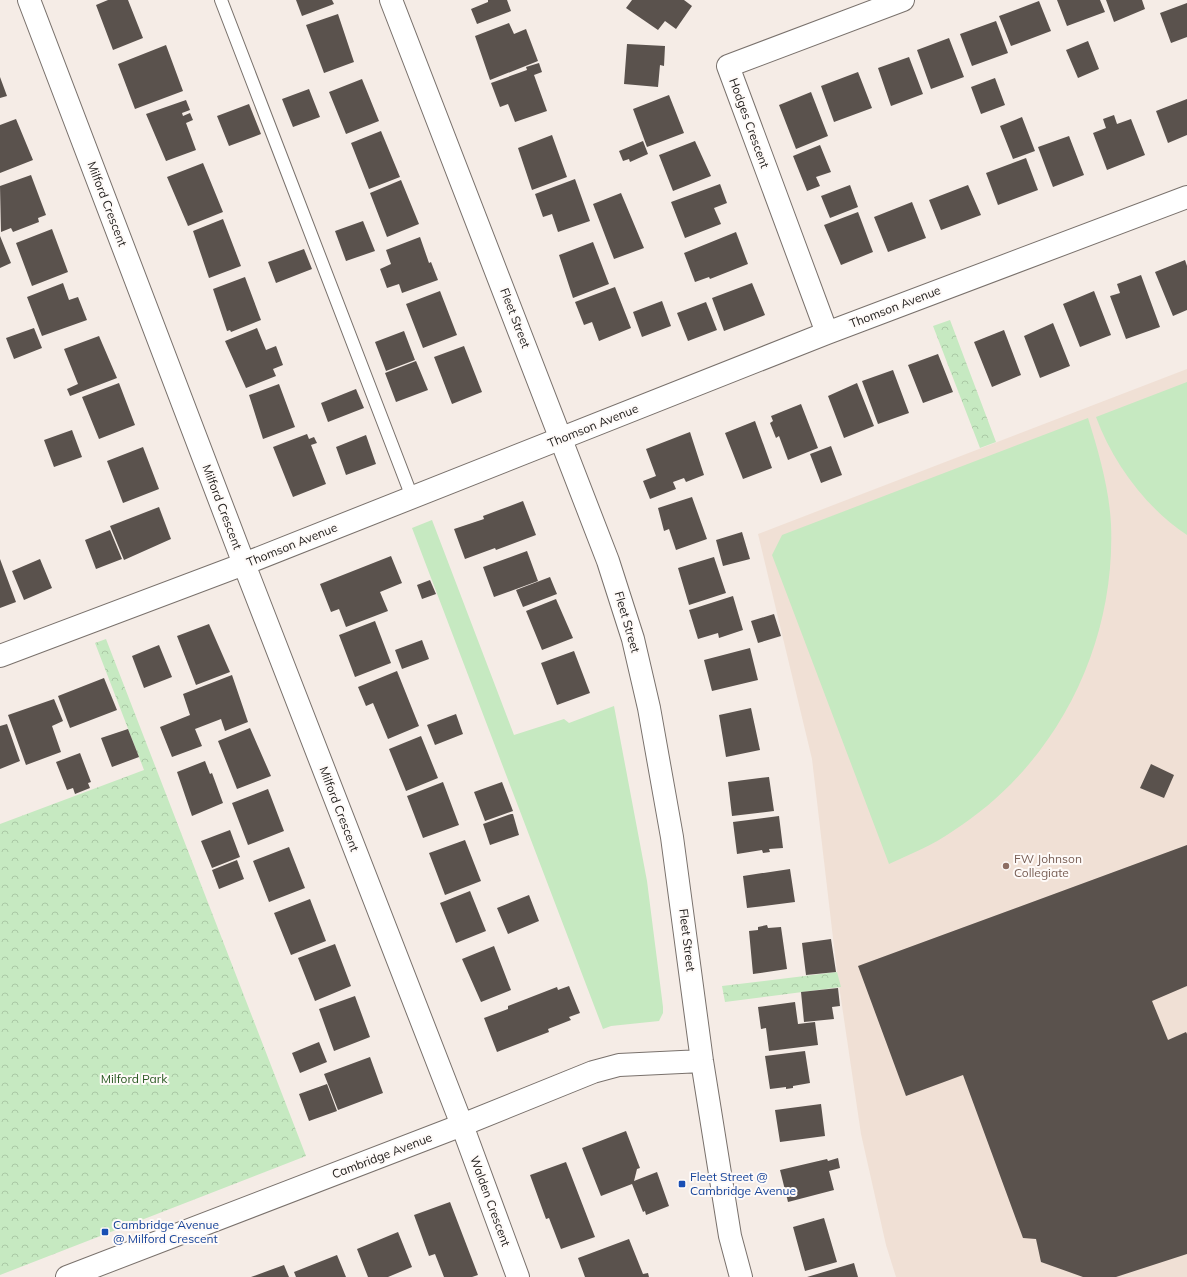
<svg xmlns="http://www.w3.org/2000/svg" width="1187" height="1277" font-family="Mulish,sans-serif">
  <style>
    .built { fill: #f0e0d5 }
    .grass { fill: #c6e9c1 }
    .park { fill: url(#park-crowns) }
    .building { fill: #5a524d }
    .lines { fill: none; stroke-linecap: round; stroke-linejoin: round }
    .service-casing { stroke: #79716c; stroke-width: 14 }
    .minor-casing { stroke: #79716c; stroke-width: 24 }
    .tertiary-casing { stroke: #79716c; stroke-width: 24 }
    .service { stroke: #fff; stroke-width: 12 }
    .minor { stroke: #fff; stroke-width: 22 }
    .tertiary { stroke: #fff; stroke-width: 22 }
    .education-dot { fill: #8d6e63; stroke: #fefaf8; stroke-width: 1.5 }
    .transit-dot { fill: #1a4fb4; stroke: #fefaf8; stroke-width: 1.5 }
    .labels { text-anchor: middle; stroke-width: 4; stroke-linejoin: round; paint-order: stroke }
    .street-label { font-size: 12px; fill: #23201e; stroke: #fefaf8 }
    .education-label { font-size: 12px; fill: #785e54; stroke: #fefaf8; text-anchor: start }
    .park-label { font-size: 12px; fill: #285821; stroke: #fefaf8 }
    .transit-label { font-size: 12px; fill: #164399; stroke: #fefaf8; text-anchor: start }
  </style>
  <defs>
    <pattern id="park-crowns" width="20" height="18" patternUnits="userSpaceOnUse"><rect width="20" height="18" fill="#c6e9c1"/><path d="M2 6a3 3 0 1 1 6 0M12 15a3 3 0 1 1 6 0" fill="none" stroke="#aac8a5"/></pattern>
  </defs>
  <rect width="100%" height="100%" fill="#f5ece6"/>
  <path class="built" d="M1187,369v908h-291l-10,-32 -25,-111 -24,-162 -25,-213 -54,-225z"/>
  <path class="grass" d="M1187,382v153c-41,-27 -74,-72 -91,-118z
    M1088,418c11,35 21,70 23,106 5,122 -55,241 -158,307 -20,14 -42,23 -64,33l-117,-309 10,-20z
    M432,520l82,215 50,-16 5,4 45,-17 33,175 16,126v6l-4,8 -48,5 -8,3 -191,-501z"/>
  <path class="park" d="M950,320l46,122 -16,6 -47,-122z
    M106,639l200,517 -306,119v-451l144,-54 -49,-127z
    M837,972l4,15 -116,15 -3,-16z"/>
  <path class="building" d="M108,0h20l15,38 -30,12 -17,-45z
    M296,0h36l2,4 -32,12z
    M488,0h19l4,11 -34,13 -6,-15 17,-7z
    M632,0h52l8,6 -16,23 -11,-8 -7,9 -32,-22z
    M1057,0h43l5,12 -38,14z
    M1106,0h36l3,9 -31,13z
    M1039,1l12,30 -40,15 -12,-30z
    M1187,3v34l-16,6 -11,-30z
    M338,14l16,48 -30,11 -18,-48z
    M996,21l12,32 -36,13 -12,-32z
    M509,23l5,11 12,-5 12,32 -48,19 -15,-44z
    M949,38l15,39 -33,12 -14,-39z
    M1088,41l11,28 -21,9 -12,-28z
    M627,44l38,2 -1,20 -4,-1 -2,22 -34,-3z
    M166,45l17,46 -48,18 -17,-45z
    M909,57l14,37 -32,12 -13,-38z
    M539,63l3,9 -8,3 13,36 -32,11 -7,-18 -8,3 -9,-24 36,-13 -1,-3z
    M858,72l14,36 -38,14 -13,-36z
    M0,77l7,19 -7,2z
    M995,78l10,27 -24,9 -10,-27z
    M362,79l17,42 -33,13 -17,-42z
    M309,89l11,28 -27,10 -11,-28z
    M811,92l17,44 -32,13 -17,-44z
    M669,95l15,38 -37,14 -14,-38z
    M1187,99v36l-19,8 -12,-32z
    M186,100l4,10 -8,3 1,3 7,-3 3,7 -7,3 10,27 -30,11 -20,-47z
    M249,104l12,30 -32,12 -12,-30z
    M1114,115l3,9 14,-5 14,36 -38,15 -14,-37 13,-5 -3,-9z
    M1022,117l13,34 -22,8 -13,-33z
    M16,119l17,41 -33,13v-48z
    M381,131l19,46 -31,12 -18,-46z
    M552,135l15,42 -35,13 -14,-42z
    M1069,136l15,39 -31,12 -15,-40z
    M643,141l5,13 -18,8 -1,-3 -6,2 -4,-10z
    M695,141l16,35 -38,15 -14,-36z
    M820,145l11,27 -15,5 4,9 -13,5 -14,-35z
    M1026,158l12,32 -40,15 -12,-32z
    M203,163l20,49 -35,14 -21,-49z
    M31,175l15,40 -8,3 1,4 -26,10 -2,-4 -10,4 -1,-46z
    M575,179l15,42 -32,11 -6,-18 -9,3 -8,-23z
    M401,180l18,44 -32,13 -17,-44z
    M720,184l7,19 -13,5 7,16 -36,14 -14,-36z
    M850,185l8,22 -28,11 -9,-22z
    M968,185l13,30 -40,15 -12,-30z
    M621,193l23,55 -30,11 -21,-55z
    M912,202l14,36 -38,14 -14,-35z
    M858,212l15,40 -32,13 -17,-40z
    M223,219l18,47 -32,12 -16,-47z
    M363,221l12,30 -29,10 -11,-30z
    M52,229l16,43 -36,14 -16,-43z
    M736,232l12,32 -38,15 -1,-2 -14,5 -11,-29z
    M0,236l11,27 -11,5z
    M420,237l9,26 2,-1 7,18 -36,13 -3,-9 -12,4 -7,-19 11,-5 -5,-14z
    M593,242l16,42 -36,14 -14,-43z
    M304,249l8,20 -36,14 -8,-21z
    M1185,260l2,6v44l-14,6 -18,-44z
    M1141,275l19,52 -34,12 -16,-43 10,-3 -3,-9z
    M245,277l16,43 -30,12 -1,-2 -3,1 -14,-42z
    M63,283l6,17 9,-3 9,23 -45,16 -15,-39z
    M752,283l13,32 -41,16 -12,-33z
    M615,287l16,41 -32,13 -7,-19 -8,3 -9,-23z
    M440,291l17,44 -34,13 -17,-44z
    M1094,291l17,44 -31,12 -17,-43z
    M662,301l9,25 -29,11 -9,-25z
    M706,302l11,28 -29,11 -11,-28z
    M1053,323l17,43 -30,12 -16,-42z
    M34,328l8,20 -28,11 -8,-21z
    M257,328l9,22 10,-4 7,19 -10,4 3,7 -30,12 -21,-47z
    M1004,330l17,45 -29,12 -18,-45z
    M404,331l11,29 -29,11 -11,-29z
    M99,336l18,42 -47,18 -3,-7 11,-5 -14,-35z
    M464,346l18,46 -30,12 -18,-47z
    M938,354l15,38 -30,11 -15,-38z
    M416,361l12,29 -32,12 -11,-29z
    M893,370l16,43 -31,11 -16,-43z
    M119,383l16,42 -36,14 -17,-42z
    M857,383l17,43 -30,12 -16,-42z
    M279,384l16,43 -32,12 -14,-44z
    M356,389l8,19 -36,14 -7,-19z
    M801,404l17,44 -30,12 -9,-24 -3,2 -6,-15 3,-2 -2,-5z
    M755,421l17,47 -29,11 -18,-46z
    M72,430l10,27 -28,10 -10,-27z
    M690,432l14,43 -18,7 -2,-4 -11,4 3,7 -26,10 -7,-18 13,-5 -10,-27z
    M307,434l2,5 5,-2 3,6 -6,2 15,39 -33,13 -20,-50z
    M366,435l10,29 -30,11 -10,-28z
    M831,446l11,29 -21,8 -11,-29z
    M143,447l16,42 -36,14 -16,-42z
    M692,497l15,42 -31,11 -7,-21 -5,2 -6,-23z
    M523,501l13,34 -40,15 -1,-2 -30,11 -11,-30 30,-10 -1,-3z
    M159,507l12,32 -47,21 -14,-34z
    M110,530l12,29 -26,10 -11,-29z
    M742,532l8,27 -27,7 -7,-26z
    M527,551l11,30 -44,16 -11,-30z
    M391,556l11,27 -22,9 8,19 -42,16 -7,-18 -8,3 -11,-28z
    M714,557l12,36 -37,12 -11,-37z
    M0,559l16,43 -16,6z
    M40,559l12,29 -28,12 -12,-29z
    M550,577l7,17 -34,13 -7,-17z
    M430,580l6,14 -14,5 -5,-14z
    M733,596l10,34 -24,8 -1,-5 -20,6 -9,-29z
    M556,599l17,39 -31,12 -16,-39z
    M774,614l7,22 -23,7 -7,-22z
    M375,621l16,42 -36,14 -16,-42z
    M209,624l21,48 -34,13 -19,-49z
    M422,640l7,19 -27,10 -7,-19z
    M159,645l13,32 -28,11 -12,-32z
    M750,648l8,32 -46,11 -8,-31z
    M574,651l16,42 -33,12 -16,-42z
    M397,671l22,55 -31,13 -15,-36 -7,3 -8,-19z
    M232,675l16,47 -23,9 -4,-12 -26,10 7,17 -30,11 -12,-30 30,-12 -7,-21z
    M104,678l13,32 -47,18 -12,-32z
    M54,699l9,22 -11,5 9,26 -35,13 -18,-50z
    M751,708l9,42 -34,7 -7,-42z
    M456,714l7,20 -28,11 -8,-20z
    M7,724l13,37 -20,8v-43z
    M250,728l21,48 -34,13 -19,-48z
    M128,729l11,28 -27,10 -11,-29z
    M421,736l17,42 -32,13 -17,-42z
    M80,753l11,29 -3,1 2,5 -15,6 -2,-6 -6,2 -11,-28z
    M205,761l5,13 2,-1 11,30 -31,13 -15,-44z
    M1151,764l23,11 -10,23 -24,-10z
    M769,777l5,34 -42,5 -4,-34z
    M443,782l16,43 -36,13 -16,-42z
    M502,782l11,29 -28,10 -11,-29z
    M268,789l16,42 -36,14 -16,-42z
    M511,814h2l6,21 -29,10 -7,-21z
    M779,816l4,32 -14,1 1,3 -7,1 -1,-3 -25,4 -4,-32z
    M230,830l10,27 -28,11 -11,-27z
    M465,840l16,41 -36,14 -16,-42z
    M1187,845v141l-35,15 16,39 18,-8 1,2v220l-71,23h-33l-42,-15 -5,-23 -13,-1 -60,-163 -57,21 -48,-130z
    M289,847l16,41 -36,14 -16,-41z
    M237,860l7,19 -25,10 -7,-19z
    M790,869l5,33 -48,6 -4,-32z
    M470,891l16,40 -30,12 -16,-40z
    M529,895l10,26 -31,13 -11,-26z
    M310,899l16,42 -35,14 -17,-42z
    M767,925l1,3 13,-1 6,42 -34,5 -4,-43 9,-1v-3z
    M831,939l5,33 -30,3 -4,-32z
    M335,944l16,42 -36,15 -17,-43z
    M494,946l17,44 -30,12 -19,-43z
    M569,986l11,27 -11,4 2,3 -23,9 1,3 -52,20 -13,-34 24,-9v-3l49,-19 1,3z
    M838,988l2,18 -8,1 2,12 -30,3 -3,-30z
    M355,996l15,41 -36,14 -15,-42z
    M795,1002l3,22 17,-2 3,23 -49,6 -3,-23 -5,1 -3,-22z
    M319,1042l8,20 -27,11 -8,-20z
    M805,1051l5,32 -17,3v2l-7,1v-2l-16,2 -5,-33z
    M370,1057l13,36 -45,17 -14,-36z
    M327,1084l10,27 -28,10 -10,-27z
    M821,1104l4,32 -45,6 -5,-32z
    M626,1131l14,37 -3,1 -3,12 23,-9 12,34 -23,9 -1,-4 -2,1 -11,-28 -31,12 -19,-48z
    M838,1158l2,10 -11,3 5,19 -46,12 -8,-32 47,-11 1,2z
    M566,1162l29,75 -34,12 -12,-31 -3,1 -16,-44z
    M450,1202l28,73 -6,2h-28l-9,-23 -6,2 -15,-41z
    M824,1218l13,44 -32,9 -12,-44z
    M398,1232l14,35 -24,10h-20l-11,-28z
    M629,1239l14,35 5,-1 1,4h-64l-7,-19z
    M337,1255l9,22h-50l-2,-5z
    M854,1263l4,14h-51z
    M284,1265l5,12h-38z"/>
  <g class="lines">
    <g class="service-casing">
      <path id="service" d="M221,0l191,497"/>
    </g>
    <g class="minor-casing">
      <path id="minor" d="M29,0l215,564 218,561 56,152
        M827,333l-99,-267 175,-66
        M0,656l244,-92 583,-231 360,-136"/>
    </g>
    <g class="tertiary-casing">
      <path id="tertiary" d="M391,0l217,561 25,78 16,69 23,129 30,224 28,175 11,41
        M67,1277l395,-152 131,-53 26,-7 83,-4"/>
    </g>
    <use href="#service" class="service"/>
    <use href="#minor" class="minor"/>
    <use href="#tertiary" class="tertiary"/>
  </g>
  <circle class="education-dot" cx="1006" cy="866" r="4"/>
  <g class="transit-dot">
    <rect x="678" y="1180" width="8" height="8" rx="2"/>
    <rect x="101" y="1228" width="8" height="8" rx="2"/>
  </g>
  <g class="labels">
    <g class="street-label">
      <text transform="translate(749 123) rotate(70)" y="4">Hodges Crescent</text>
      <text transform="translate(107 204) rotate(69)" y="4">Milford Crescent</text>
      <text transform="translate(895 307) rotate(-21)" y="4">Thomson Avenue</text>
      <text transform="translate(515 318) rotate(69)" y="4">Fleet Street</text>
      <text transform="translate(593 426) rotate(-22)" y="4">Thomson Avenue</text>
      <text transform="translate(222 507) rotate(69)" y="4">Milford Crescent</text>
      <text transform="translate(292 545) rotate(-22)" y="4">Thomson Avenue</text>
      <text transform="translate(627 622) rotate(74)" y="4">Fleet Street</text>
      <text transform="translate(339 809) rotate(69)" y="4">Milford Crescent</text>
      <text transform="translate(687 940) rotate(83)" y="4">Fleet Street</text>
      <text transform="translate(382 1156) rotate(-21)" y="4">Cambridge Avenue</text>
      <text transform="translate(490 1201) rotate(70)" y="4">Walden Crescent</text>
    </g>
    <g class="education-label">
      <text x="1014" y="863">FW Johnson<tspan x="1014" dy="14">Collegiate</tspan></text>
    </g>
    <g class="park-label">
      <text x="134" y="1083">Milford Park</text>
    </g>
    <g class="transit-label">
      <text x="690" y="1181">Fleet Street @<tspan x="690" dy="14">Cambridge Avenue</tspan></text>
      <text x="113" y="1229">Cambridge Avenue<tspan x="113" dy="14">@ Milford Crescent</tspan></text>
    </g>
  </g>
</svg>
